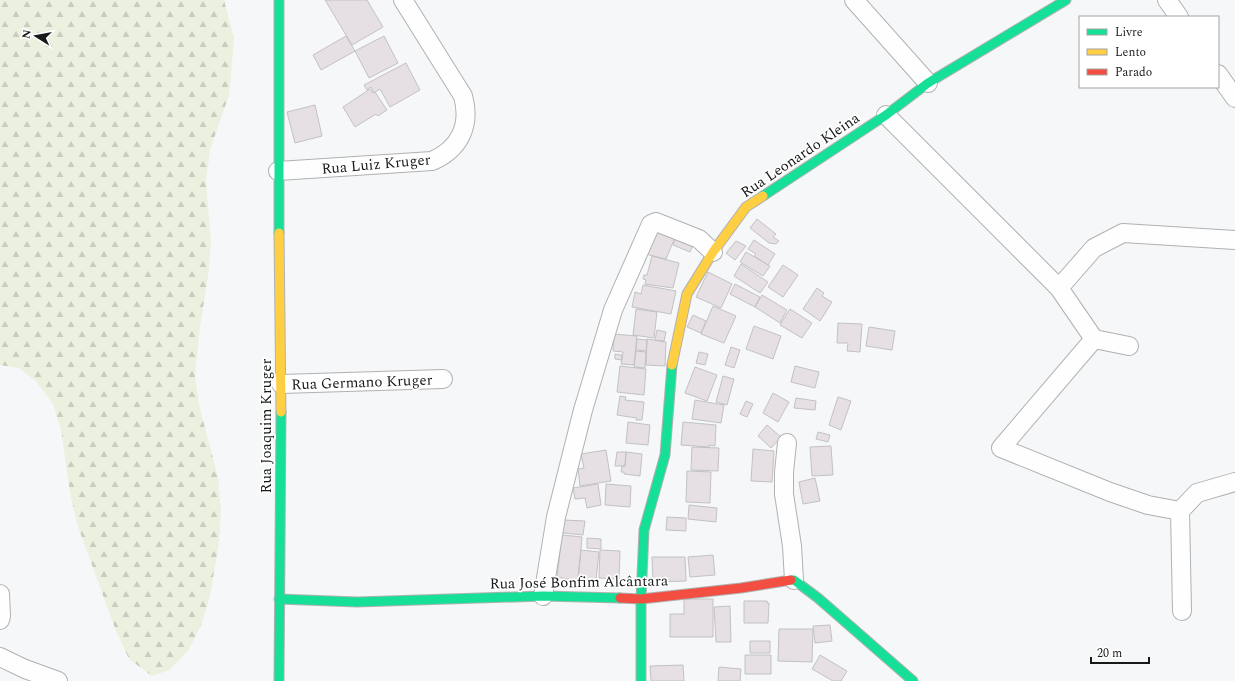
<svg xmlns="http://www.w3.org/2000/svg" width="1235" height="681" font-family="Spectral,serif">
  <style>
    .forest { fill: url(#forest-firs) }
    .building { fill: #e6dfe4; stroke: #c2c2c3 }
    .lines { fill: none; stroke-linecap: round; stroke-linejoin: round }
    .street-casing { stroke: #b0b1b2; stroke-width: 20 }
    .fast-casing { stroke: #b0b1b2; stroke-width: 11 }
    .slow-casing { stroke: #b0b1b2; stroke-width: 11 }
    .jam-casing { stroke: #b0b1b2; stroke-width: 11 }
    .street { stroke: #fefefe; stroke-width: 18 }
    .fast { stroke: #16e098; stroke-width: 9 }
    .slow { stroke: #ffcf43; stroke-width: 9 }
    .jam { stroke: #f24e42; stroke-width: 9 }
    .labels { text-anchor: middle; stroke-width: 3.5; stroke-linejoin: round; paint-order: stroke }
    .street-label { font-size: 15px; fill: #181919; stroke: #fff }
  </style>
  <defs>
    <pattern id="forest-firs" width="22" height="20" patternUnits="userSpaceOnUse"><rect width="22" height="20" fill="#ebf0df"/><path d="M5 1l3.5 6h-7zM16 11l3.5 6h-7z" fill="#c9cdbf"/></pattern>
  </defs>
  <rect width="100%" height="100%" fill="#f6f7f8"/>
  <path class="forest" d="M0,0h224l10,39 -5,56 -19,55 -4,31 5,62 -3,33 -8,50 -5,49 4,30 19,72 3,33 -2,32 -9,54 -9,29 -13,26 -19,19 -17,6 -23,-17 -13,-28 -39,-107 -7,-32 -9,-63 -8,-25 -17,-23 -17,-13 -19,-3z"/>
  <path class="building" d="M325,0h42l16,27 -31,18z
    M346,36l9,15 -34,19 -8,-15z
    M384,36l14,27 -29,15 -14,-27z
    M406,63l14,27 -30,17 -10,-18 -6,4 -3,-6 -4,3 -3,-5z
    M370,89l3,4 2,-1 12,18 -9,6 -2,-2 -21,13 -12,-20z
    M315,105l7,31 -27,7 -8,-31z
    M757,219l19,15 -3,3 6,4 -3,3 -7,-1 -19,-15z
    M656,227l20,8 -10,24 -25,-6z
    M677,235l17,7 -4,10 -17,-7z
    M754,240l21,14 -7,11 -14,-9 2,-2 -8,-5z
    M736,241l10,5 -11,14 -9,-7z
    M746,252l24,14 -7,10 -23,-14z
    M652,256l27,7 -6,25 -28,-4 1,-4 -3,-1 1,-4h3z
    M741,264l27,18 -8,11 -26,-17z
    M783,265l15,10 -15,22 -15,-10z
    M708,272l24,12 -11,24 -25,-11z
    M735,284l25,13 -5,10 -25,-13z
    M643,285l33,6 -5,23 -39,-7 3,-15 6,2z
    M817,288l7,5 -2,3 10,6 -12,19 -17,-12z
    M762,295l25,15 -7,13 -25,-16z
    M713,306l23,10 -12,27 -23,-9z
    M636,309l21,3 -3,26 -21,-3z
    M790,309l22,14 -10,15 -22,-13z
    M693,315l13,6 -5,12 -14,-6z
    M838,323l24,1 -2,28 -13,-1 1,-8h-11z
    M754,326l27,10 -8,23 -27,-10z
    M869,327l26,4 -3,19 -26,-4z
    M657,330l9,2 -2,9 -9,-1z
    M614,334l23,2 -3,29 -13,-1 2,-12 -10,-1z
    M637,339l10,1 -1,11 -10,-1z
    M647,339l19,3 -1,24 -19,-1z
    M731,347l9,3 -6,18 -9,-3z
    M636,351l10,1 -1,16 -11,-1z
    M699,352l9,2 -3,11 -9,-2z
    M615,354l7,1v5l-7,-1z
    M620,366l26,3 -2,26 -27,-3z
    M795,366l24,6 -4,16 -24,-6z
    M695,367l22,8 -10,26 -22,-8z
    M723,376l11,3 -7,26 -11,-3z
    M773,393l16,9 -11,20 -15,-9z
    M620,396l6,1 -1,3 19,2 -2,18h-6l1,-2 -20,-3z
    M838,397l13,4 -10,29 -12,-5z
    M796,398l20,3 -1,9 -21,-2z
    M695,400l29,5 -3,18 -29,-4z
    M746,401l7,3 -6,13 -7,-3z
    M628,422l22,3 -2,20 -22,-2z
    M683,422l33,3 -1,21 -6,-1v2l-28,-2z
    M767,425l14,12 -10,11 -13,-12z
    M818,432l12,3 -2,7 -12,-3z
    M831,446l2,29 -21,1 -2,-29z
    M692,447l27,1 -1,23 -27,-1z
    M753,449l21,2 -2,31 -21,-1z
    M606,450l5,31 -31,5 -2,-17 6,-1 -3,-14z
    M617,452h9l-1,14h-10z
    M626,452l16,2 -2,22 -16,-2v-2h-3l1,-6h3z
    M687,471l24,1 -1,31 -24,-1z
    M815,478l5,23 -17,3 -4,-22z
    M598,484l3,21 -14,3 -2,-10 -10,1 -2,-11z
    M606,484l25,2 -1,21 -25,-2z
    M689,505l28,3 -1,14 -28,-3z
    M667,517l19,1v13l-20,-1z
    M564,520l21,1 -2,14 -20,-2z
    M562,535l20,2 -4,44 -21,-4z
    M587,538l14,1v10l-14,-1z
    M581,550l18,2 -3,28 -18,-2z
    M600,550l20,1 -1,28 -20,-1z
    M713,555l2,20 -25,2 -2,-20z
    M652,557h33l1,24 -33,1z
    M684,599h29v38h-43v-23h14z
    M744,601h23v2h2l-1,20h-24z
    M730,606l1,36h-15l-2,-35z
    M830,625l2,16 -17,2 -2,-17z
    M779,629h34l-1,33 -34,-1z
    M750,641h20v12h-20z
    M745,655h26v19h-26z
    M820,655l27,16 -6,10h-8l-21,-12z
    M683,665l1,16h-33l-1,-15z
    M719,667l22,2 -1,12h-22z"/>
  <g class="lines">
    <g class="street-casing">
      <path id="street" d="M854,0l74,83
        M1167,0l12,17
        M1218,74l17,24
        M886,115l173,173 35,51 35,7
        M278,171l154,-10c28,-12 39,-36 31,-65l-60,-96
        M1059,288l35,-40 29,-15 112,7
        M1094,339l-93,109 109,44 38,13 32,6
        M281,384l162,-5
        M787,443l-3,29v22l8,52 2,34
        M0,594l1,22 -1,4
        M543,596l13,-79 27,-107 30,-100 38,-86 5,-2 43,17 14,13
        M1182,611l-2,-100 17,-18 38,-11
        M0,657l25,12 33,12"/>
    </g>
    <g class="fast-casing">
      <path id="fast" d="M763,196l123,-81 42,-32 138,-83
        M279,233v-233
        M791,580h3l24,18 95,83
        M279,599l78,3 186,-6 77,2
        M279,681l2,-269
        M641,681v-82l3,-69 21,-75 7,-90"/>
    </g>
    <g class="slow-casing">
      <path id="slow" d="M279,233l2,179
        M672,365l15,-71 26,-42 33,-45 17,-11"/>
    </g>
    <g class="jam-casing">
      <path id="jam" d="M620,598l21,1 100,-11 50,-8"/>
    </g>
    <use href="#street" class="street"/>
    <use href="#fast" class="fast"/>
    <use href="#slow" class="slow"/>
    <use href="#jam" class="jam"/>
  </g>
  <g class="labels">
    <g class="street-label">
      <text transform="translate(800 155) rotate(-34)" y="5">Rua Leonardo Kleina</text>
      <text transform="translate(376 164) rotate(-5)" y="5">Rua Luiz Kruger</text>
      <text transform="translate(362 382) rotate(-2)" y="5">Rua Germano Kruger</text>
      <text transform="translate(266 426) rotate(-90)" y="5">Rua Joaquim Kruger</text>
      <text transform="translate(579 582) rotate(-1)" y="5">Rua José Bonfim Alcântara</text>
    </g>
  </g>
  <rect x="1079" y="16" width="140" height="72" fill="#ffffff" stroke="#a3a3a3"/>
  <rect x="1087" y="29" width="20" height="6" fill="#16e098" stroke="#a3a3a3"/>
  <text x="1115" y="36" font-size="12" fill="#181919">Livre</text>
  <rect x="1087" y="49" width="20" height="6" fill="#ffcf43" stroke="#a3a3a3"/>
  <text x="1115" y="56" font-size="12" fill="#181919">Lento</text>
  <rect x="1087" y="69" width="20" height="6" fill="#f24e42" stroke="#a3a3a3"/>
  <text x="1115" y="76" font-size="12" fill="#181919">Parado</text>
  <g transform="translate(36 36) rotate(281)" stroke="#ffffff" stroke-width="3" paint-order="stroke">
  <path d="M0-3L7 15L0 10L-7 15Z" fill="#181919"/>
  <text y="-6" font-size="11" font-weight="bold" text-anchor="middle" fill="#181919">N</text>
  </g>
  <path d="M1091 657v6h58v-6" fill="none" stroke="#181919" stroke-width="2"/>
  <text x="1097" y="657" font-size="12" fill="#181919" stroke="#ffffff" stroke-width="3" paint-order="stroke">20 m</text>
</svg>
